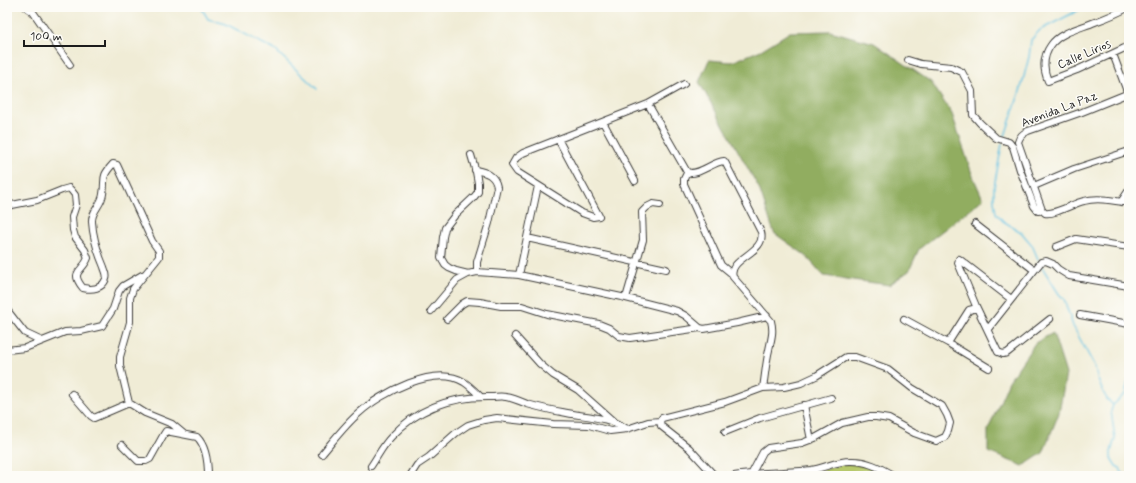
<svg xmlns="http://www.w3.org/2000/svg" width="1136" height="483" font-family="Mynerve,sans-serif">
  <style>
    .green { fill: #b7c96c; stroke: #6a7244 }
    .forest { fill: #91ad60; stroke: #56643e }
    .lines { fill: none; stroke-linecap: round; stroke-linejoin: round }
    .stream { stroke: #63c1e1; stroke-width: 1.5 }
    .minor-casing { stroke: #3c3b38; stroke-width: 8 }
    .minor { stroke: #fff; stroke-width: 6 }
    .labels { text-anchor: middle; stroke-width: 3; stroke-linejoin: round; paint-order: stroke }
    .street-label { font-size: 12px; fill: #1c1c1c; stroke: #fdfcf7 }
  </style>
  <rect width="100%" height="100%" fill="#fdfcf7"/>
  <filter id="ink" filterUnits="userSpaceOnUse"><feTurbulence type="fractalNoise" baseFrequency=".025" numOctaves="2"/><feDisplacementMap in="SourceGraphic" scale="8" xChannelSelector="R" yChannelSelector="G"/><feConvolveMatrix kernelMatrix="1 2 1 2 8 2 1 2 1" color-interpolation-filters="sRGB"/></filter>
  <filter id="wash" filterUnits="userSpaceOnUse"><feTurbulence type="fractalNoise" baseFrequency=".012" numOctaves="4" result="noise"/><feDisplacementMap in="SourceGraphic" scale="16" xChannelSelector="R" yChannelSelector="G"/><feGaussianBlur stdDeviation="0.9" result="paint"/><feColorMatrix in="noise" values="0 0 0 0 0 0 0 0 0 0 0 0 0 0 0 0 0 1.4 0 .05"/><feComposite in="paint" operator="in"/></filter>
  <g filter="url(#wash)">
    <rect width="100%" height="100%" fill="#f0ecd6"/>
    <path class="green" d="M856,463l12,3 20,10h-125l52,-3 26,-9z"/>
    <path class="forest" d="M830,31l44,12 57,39 21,32 20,60 11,25 -64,50 -10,22 -20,14 -65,-9 -19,-21 -31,-22 -15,-45 -60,-106 10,-22 23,2 29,-12 29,-18z
      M1053,333l13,41 -7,39 -16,40 -20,13 -35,-14v-22l21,-49 26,-38z"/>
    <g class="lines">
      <path class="stream" d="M201,7l7,12 18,5 49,26 42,39
        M1005,136l16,-48 8,-31 2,-17 9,-10 39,-20 3,-3
        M1002,144l-8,43v14l2,12 7,8 18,11 11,13 6,14
        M1042,267l17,27 5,5 9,27 22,41 2,10 6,15 4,7 6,6
        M1119,476l3,-3 -2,-5 -4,-2 -5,-8v-6l4,-14 -4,-27 2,-6 12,-11 4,-16"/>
    </g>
  </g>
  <g filter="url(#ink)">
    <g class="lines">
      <g class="minor-casing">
        <path id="minor" d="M26,7l7,5 37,53
          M1129,7c-11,6 -23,11 -34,15 -14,6 -35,10 -44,23 -8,11 -8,24 -3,36l29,-11 52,-24
          M1113,54l15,40
          M908,60l13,4 30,3 11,5 10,19 1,24 7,8 16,15 13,4 4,5 7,23 14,36 4,5 4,-1
          M1129,93l-47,19 -54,19c-6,3 -8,5 -10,11l24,68 3,3c10,2 29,-10 39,-12 14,-4 31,0 45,2
          M648,104l39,68c10,5 25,-10 37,-11l2,3 35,68c6,21 -34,26 -28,45l38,44c3,11 0,18 -2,29 -3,12 -4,26 -6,38
          M603,122l32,59
          M558,139l41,77 -6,1 -11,-4 -65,-41 -5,-7 4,-7 7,-5 125,-49 36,-20
          M471,155l5,17 2,11v9l-4,5 -19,18 -10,13 -2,9 -2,21 4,7 4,3 7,3 12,3 9,-2 42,3 107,23 51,13 9,5 14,12 4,1 33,-6 30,-7
          M475,170c11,2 20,5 22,17l-8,36 -12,39v10
          M690,173l-4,2 -2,4v5l37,81 11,9
          M1034,186l40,-17 55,-18
          M1121,202l8,-12
          M7,206l30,-6 25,-10 7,-2 2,2 4,5 1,10 -4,12 1,13 2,7 10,13 3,8c-5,14 -19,13 -5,30 9,2 19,1 23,-9 2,-4 -1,-8 -2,-12 -6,-14 -11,-29 -12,-45 -1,-11 10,-17 11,-28 3,-16 -3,-16 10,-30l4,1 35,76 7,10v6l-26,32 -3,9v24l-10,35v9l9,37 16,10 27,11 12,10
          M975,224l59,46
          M527,238l139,31
          M1056,247l20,-8 53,8
          M519,275l19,-89
          M626,298l17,-58 -1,-28 5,-5 6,-3 7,1
          M1011,299l-52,-40 -1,4 18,43 22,46 5,2 4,-1 43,-34
          M7,310l18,23 17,8
          M431,311l26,-31 11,-6
          M1080,315l49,9
          M447,319l15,-15 5,-3 13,1 21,4h21l25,8 52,10 10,4 10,8 11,2 70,-10
          M904,319l44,24 41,25
          M988,329l53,-67 5,-1 7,3 5,5 11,7 60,10
          M515,336l25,28 13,11 25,15 35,31
          M948,343l21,-33 8,-2
          M7,350l18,-2 40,-16 16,-1 21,-5 11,-17 6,-18 4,-5 19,-11
          M72,394l19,22 3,2 35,-15
          M804,405l7,35
          M725,432l35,-14 71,-20
          M122,445l16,16h8l4,-2 14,-25 2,-3 31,6c9,9 11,27 11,39
          M322,454c12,-14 23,-29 37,-41 22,-20 76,-49 105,-31 6,4 11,9 16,14
          M371,466c7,-10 12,-21 21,-30 26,-28 61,-40 99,-39 5,0 10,-1 15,0 7,1 14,4 21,7 11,3 23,6 35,8 22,5 46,4 65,17
          M410,476l7,-11 12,-8 27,-24 12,-8 16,-5 13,-2 56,6 36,1 21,6 17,-2 21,-7 12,-1
          M720,476l-7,-2 -24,-26 -28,-22 -1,-5 2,-3 63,-16 38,-14 21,-1 17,-4 15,-7 30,-19h9l33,12 24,19 30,18 5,9 3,8 -2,8 -3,6 -9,4 -22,-8 -25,-14 -13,-2h-8l-26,6 -27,15 -13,5 -34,5 -5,4 -11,21
          M734,476c25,-4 51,-3 77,-6 13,-2 26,-9 39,-9 16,-1 31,7 44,15"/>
      </g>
      <use href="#minor" class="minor"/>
    </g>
  </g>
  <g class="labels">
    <g class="street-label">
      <text transform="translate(1084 54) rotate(-23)" y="4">Calle Lirios</text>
      <text transform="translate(1059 109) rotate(-21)" y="4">Avenida La Paz</text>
    </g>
  </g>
  <rect width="1136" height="483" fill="none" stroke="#fdfcf7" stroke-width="24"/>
  <path d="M24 40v6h81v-6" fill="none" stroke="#1c1c1c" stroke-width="2"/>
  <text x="30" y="40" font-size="12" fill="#1c1c1c" stroke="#fdfcf7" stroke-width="3" paint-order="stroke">100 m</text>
</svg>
